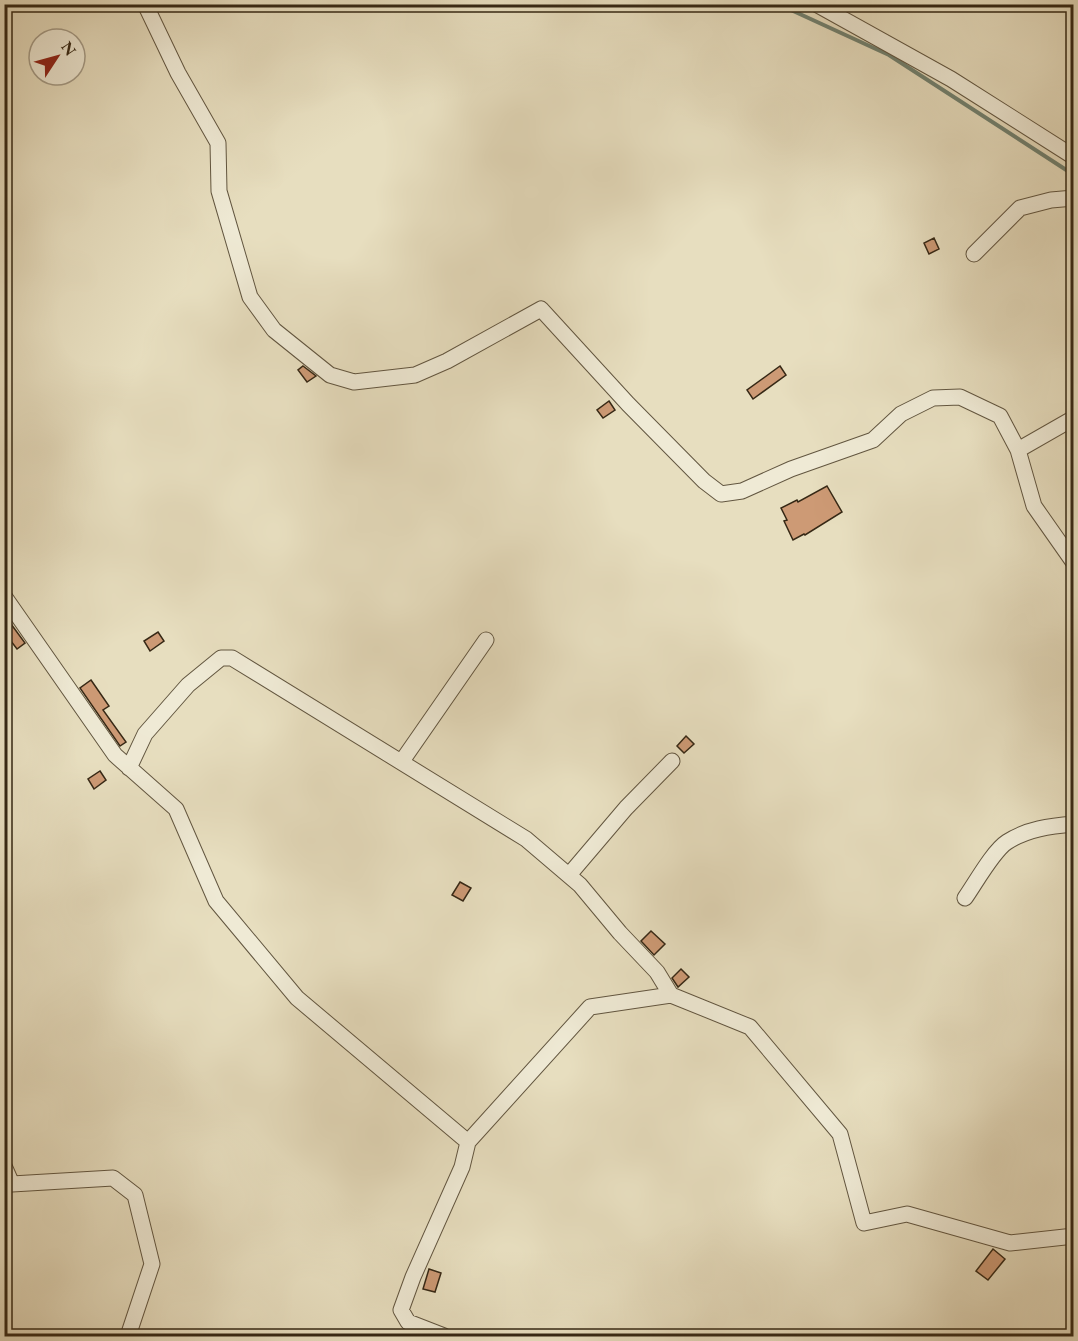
<svg xmlns="http://www.w3.org/2000/svg" width="1078" height="1341" font-family="'EB Garamond',serif">
  <style>
    .lines { fill: none; stroke-linecap: round; stroke-linejoin: round }
    .stream { stroke: #718170; stroke-width: 4 }
    .building { fill: #cd9a75; stroke: #362815; stroke-width: 1.5 }
    .minor-casing { stroke: #625640; stroke-width: 17 }
    .minor { stroke: #efead5; stroke-width: 15 }
  </style>
  <rect width="100%" height="100%" fill="#e7debf"/>
  <filter id="stains"><feTurbulence type="fractalNoise" baseFrequency=".00333" numOctaves="4"/><feColorMatrix values="0 0 0 0 .2 0 0 0 0 .09 0 0 0 0 .02 0 0 0 .5 -.17"/></filter>
  <radialGradient id="worn" r=".72"><stop offset=".6" stop-color="#630" stop-opacity="0"/><stop offset="1" stop-color="#630" stop-opacity=".3"/></radialGradient>
  <g class="lines">
    <path class="stream" d="M778,4l111,51 185,120"/>
  </g>
  <path class="building" d="M934,238l5,11 -10,5 -5,-11z
    M303,366l13,10 -9,6 -9,-12z
    M780,366l6,9 -33,24 -6,-9z
    M609,401l6,9 -12,8 -6,-8z
    M827,486l15,26 -37,23 -1,-1 -11,6 -9,-19 3,-1 -6,-12 16,-8 1,2z
    M11,624l14,19 -8,6 -13,-17v-3z
    M158,632l6,9 -14,10 -6,-10z
    M91,680l18,26 -6,4 23,32 -6,4 -40,-58z
    M686,736l8,8 -10,9 -7,-7z
    M100,771l6,9 -12,9 -6,-10z
    M460,882l11,6 -8,13 -11,-6z
    M651,931l14,13 -11,11 -13,-14z
    M681,969l8,8 -11,10 -6,-9z
    M993,1249l12,10 -17,21 -12,-9z
    M429,1269l12,4 -6,19 -12,-3z"/>
  <g class="lines">
    <g class="minor-casing">
      <path id="minor" d="M145,4l33,69 40,70 1,48 31,106 24,33 56,45 24,7 61,-7 32,-14 94,-52 87,95 76,77 17,13 21,-3 49,-22 82,-29 28,-26 32,-16 27,-1 40,19 18,34 16,56 40,57
        M816,4l135,75 123,78
        M974,254l46,-46 31,-8 23,-2
        M1018,450l56,-32
        M4,596l111,159 61,54 40,92 81,97 171,144
        M402,761l84,-121
        M129,768l16,-34 43,-49 33,-27h11l294,181 54,46 40,48 37,39 14,23
        M569,875l57,-67 46,-47
        M965,898c10,-14 28,-47 42,-56 20,-13 43,-16 67,-18
        M4,1166l8,18 101,-6 22,17 17,69 -24,72
        M444,1336l-36,-14 -7,-12 12,-33 49,-110 6,-25 122,-135 81,-12 79,32 90,107 24,89 43,-9 103,29 64,-7"/>
    </g>
    <use href="#minor" class="minor"/>
  </g>
  <rect width="1078" height="1341" fill="none" stroke="#e7debf" stroke-width="24"/>
  <rect x="6" y="6" width="1066" height="1329" fill="none" stroke="#362815" stroke-width="3"/>
  <rect x="12" y="12" width="1054" height="1317" fill="none" stroke="#362815" stroke-width="1.5"/>
  <g transform="translate(57 57) rotate(54)"><circle r="28" fill="#efead5" stroke="#a59c88" stroke-width="1.5"/>
  <path d="M0-4.5L10 22L0 15L-10 22Z" fill="#8f2418"/>
  <text y="-9" font-size="16" font-weight="bold" text-anchor="middle" fill="#362815">N</text>
  </g>
  <rect width="100%" height="100%" filter="url(#stains)"/>
  <rect width="100%" height="100%" fill="url(#worn)"/>
</svg>
